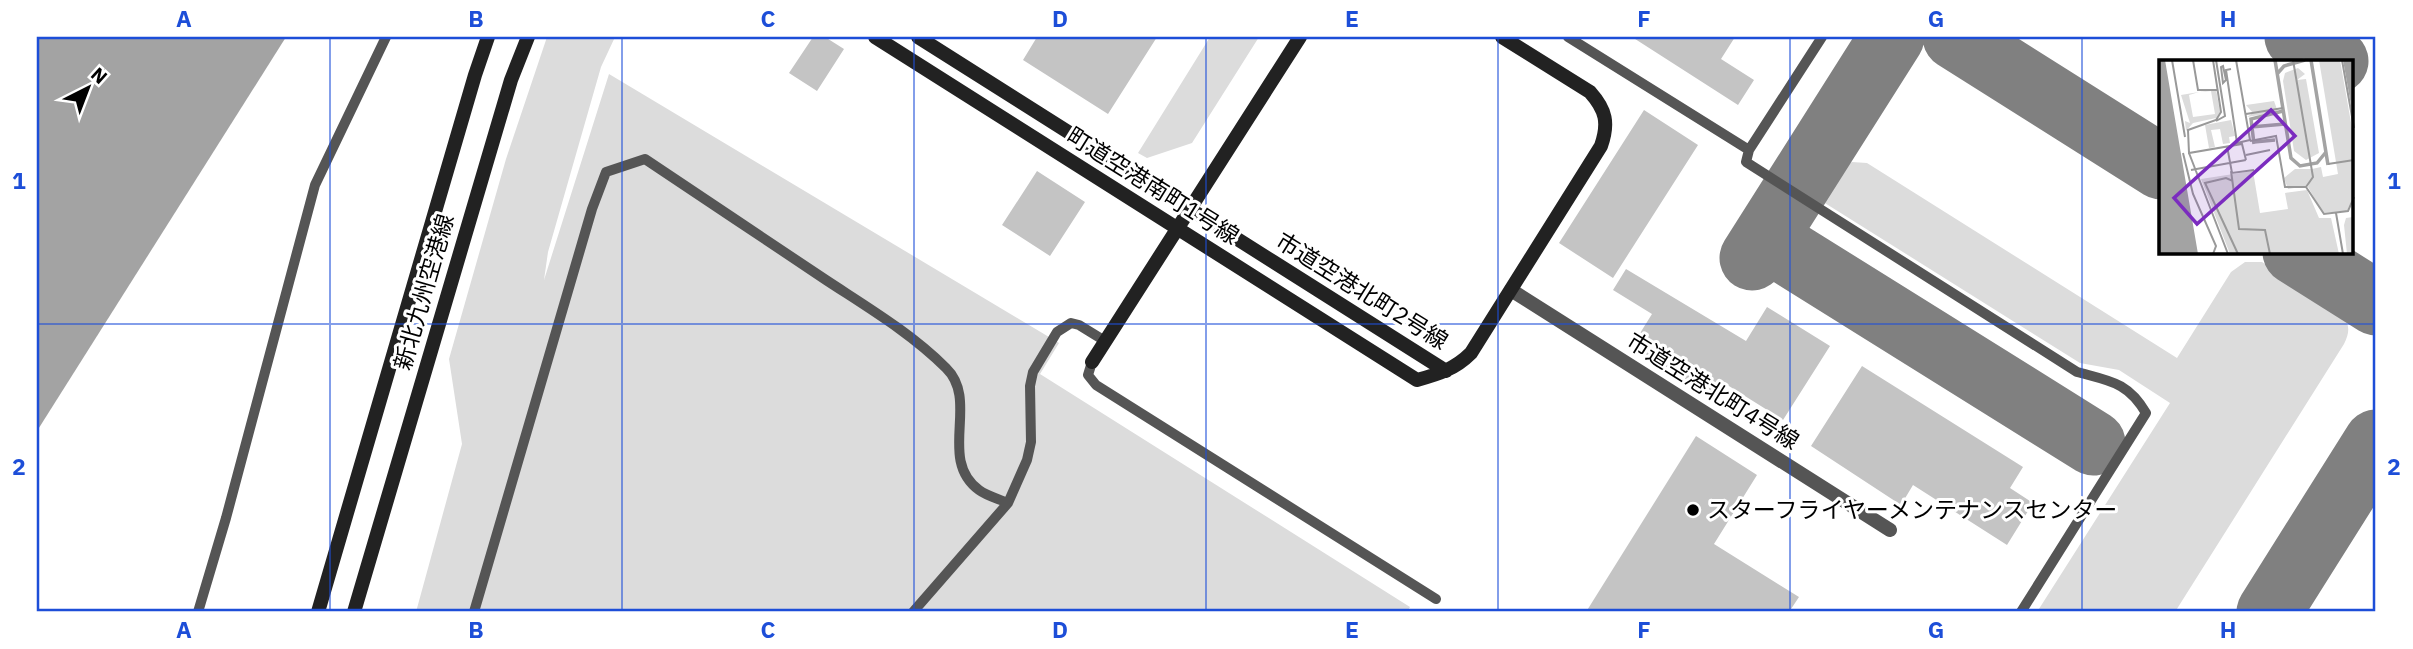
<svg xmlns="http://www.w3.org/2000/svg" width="2413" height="649" font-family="'IBM Plex Sans','Noto Sans JP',sans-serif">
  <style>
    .green { fill: #dcdcdc }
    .water { fill: #a3a3a3 }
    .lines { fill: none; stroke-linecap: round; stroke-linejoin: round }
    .taxiway { stroke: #808080; stroke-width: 65 }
    .building { fill: #c4c4c4 }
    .lane { stroke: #555; stroke-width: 10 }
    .street { stroke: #555; stroke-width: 14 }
    .secondary { stroke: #222; stroke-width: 14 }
    .grid { fill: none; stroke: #1d4ed8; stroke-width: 2; stroke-opacity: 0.55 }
    .poi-dot { fill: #000; stroke: #fff; stroke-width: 2.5 }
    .labels { text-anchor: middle; stroke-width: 6; stroke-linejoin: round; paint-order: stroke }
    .street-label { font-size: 23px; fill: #000; stroke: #fff }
    .poi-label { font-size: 23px; fill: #000; stroke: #fff; text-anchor: start }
    .inset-river { fill: none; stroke: #a3a3a3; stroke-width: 3.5 }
    .inset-road { fill: none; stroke: #999; stroke-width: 2 }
    .view { fill: #7b2cbf; fill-opacity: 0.15; stroke: #7b2cbf; stroke-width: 3.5 }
    .inset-edge { fill: none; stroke: #000; stroke-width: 3.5 }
    .neatline { fill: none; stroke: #1d4ed8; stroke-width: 2.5 }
    .grid-label { font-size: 23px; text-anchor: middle; font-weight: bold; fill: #1d4ed8 }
  </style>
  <rect width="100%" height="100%" fill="#fff"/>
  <path class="green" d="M547,37h68l-14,30 -53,185 -4,28 65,-206 450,269 -19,31 370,233 -3,5h-991l46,-168 -13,-85 57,-200z
    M1210,37h49l-67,106 -45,15 -9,-5z
    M1852,162l15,1 310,195 54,-86 14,-10h17l80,52c8,11 8,18 2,30l-169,268h-138l133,-209 -51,-33 -39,-7 -260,-163 18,-29z"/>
  <path class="water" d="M37,37h249l-249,394z"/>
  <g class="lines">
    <path class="taxiway" d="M1955,37l206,130
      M2297,37l39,24
      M1775,222l5,22 7,8 306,191
      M2295,252l81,51
      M1752,258l140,-221
      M2269,612l107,-170"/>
  </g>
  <path class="building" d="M813,37h12l19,12 -27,42 -28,-18z
    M1037,37h120l-49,77 -85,-54z
    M1632,37h103l-14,22 33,21 -16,25z
    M1644,110l54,35 -85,133 -54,-35z
    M1037,171l48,31 -35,54 -48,-31z
    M1626,269l120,72 21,-34 63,39 -47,74 -62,-39 -8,15 -81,-50 20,-32 -39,-24z
    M1862,366l161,101 -13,21 23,15 -26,42 -94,-60 -12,20 -90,-59z
    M1696,436l61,39 -43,69 85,53 -10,15h-203z"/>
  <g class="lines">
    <path class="lane" d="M1568,37l181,113 73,-113
      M1749,150l-3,12 331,210c33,9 51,10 69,41l-125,199
      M1092,362l-4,13 8,10 340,214
      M198,612l28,-94 89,-333 71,-148
      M474,612l118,-403 14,-37 39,-13c60,40 121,81 181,121 41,27 85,53 120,88 34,33 -9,91 33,122 8,6 20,9 29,13
      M913,612l95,-109 19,-43 4,-18 -1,-56 3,-14 24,-40 14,-9 8,2 26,16"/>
    <path class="street" d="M1511,290l379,240"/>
    <path class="secondary" d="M875,37l542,343c22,-6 38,-11 54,-27l130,-207c8,-23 5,-36 -11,-54l-88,-55
      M918,37l528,334
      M1092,362l208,-325
      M318,612l157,-537 13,-38
      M354,612l157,-532 17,-43"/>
  </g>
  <path class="grid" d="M330,37v575M622,37v575M914,37v575M1206,37v575M1498,37v575M1790,37v575M2082,37v575M37,324h2339"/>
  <circle class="poi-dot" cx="1693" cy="510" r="7"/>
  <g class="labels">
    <g class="street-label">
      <text transform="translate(1153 186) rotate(32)" y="8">町道空港南町1号線</text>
      <text transform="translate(1362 291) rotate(32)" y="8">市道空港北町2号線</text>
      <text transform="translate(424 292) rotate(-74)" y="8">新北九州空港線</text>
      <text transform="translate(1713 391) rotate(32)" y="8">市道空港北町4号線</text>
    </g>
    <g class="poi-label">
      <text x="1707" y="518">スターフライヤーメンテナンスセンター</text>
    </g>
  </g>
  <g transform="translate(2159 60)">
    <rect width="194" height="194" fill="#fff"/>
    <path d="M160,0h21l13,74 1,60 -7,17 -24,2 -15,-26 4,-18 9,-2 2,10 15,-3zM139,8l7,6 -8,6 9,-1 13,74 -13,7 -12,-9 -11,-70 2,-8zM57,29l4,23 -4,6 -23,5 -7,8 -1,-10 5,2 -9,-28 18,-3 -10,3 4,22 22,-3 -4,-23 -11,1zM115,41l4,11 -31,5 6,-4 -7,-8zM72,60l4,16 -6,1 1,6 -7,1 -3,-15 -9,1 4,17 -6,1 -4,-23zM136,109h16l1,9 -6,8 -18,3 -4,-11zM94,111l7,42 28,-4 -3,-16 22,-3 12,28h12l8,36h-109l-29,-75zM194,157v37h-6l-3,-29 2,-7z" fill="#dcdcdc"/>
    <path d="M0,0h6l33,194h-39zM184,0h10v56z" fill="#a3a3a3"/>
    <path class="inset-river" d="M116,0l16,98 9,8 17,-3 9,-11M152,0l17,105M118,14l7,-8 21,-6M92,67l34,-3M95,82l21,-2M95,84l-3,-25 32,-8"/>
    <path class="inset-road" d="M13,0l13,77M34,0l5,30h19M54,0l8,52 -5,8 -28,10 1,23 53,-9 4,16M134,0l20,117 -7,10M183,0l12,68M64,6l3,14 -3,3 -2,-16zM72,9l-5,1 11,73 13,-3 -14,-80M87,54l37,-6M57,61l9,-5 -9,-56M91,81l26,-5 9,51h21l18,27 24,-3 6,-14M68,86l5,27 22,-3M24,93l10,41 23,52 -3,8M30,93l39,101M87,95l24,-5M169,104l26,-4M32,110l55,-10M72,111l8,58 26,1 5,24M74,121l-7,-3 -21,5 33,71M177,153l7,41"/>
    <path class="view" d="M112,50l24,26 -98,88 -23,-26z"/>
    <rect width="194" height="194" class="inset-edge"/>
  </g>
  <rect width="2413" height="649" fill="none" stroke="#ffffff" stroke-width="77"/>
  <g transform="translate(88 88) rotate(42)" stroke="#ffffff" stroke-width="5" paint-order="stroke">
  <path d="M0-5L12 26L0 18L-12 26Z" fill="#000000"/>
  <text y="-10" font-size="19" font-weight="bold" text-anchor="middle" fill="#000000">N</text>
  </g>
  <rect x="38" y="38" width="2336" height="572" class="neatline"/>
  <g class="grid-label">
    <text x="184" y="27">A</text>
    <text x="476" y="27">B</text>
    <text x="768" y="27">C</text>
    <text x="1060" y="27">D</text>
    <text x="1352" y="27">E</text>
    <text x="1644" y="27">F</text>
    <text x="1936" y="27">G</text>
    <text x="2228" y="27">H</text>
    <text x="19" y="189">1</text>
    <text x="2394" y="189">1</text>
    <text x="19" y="475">2</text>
    <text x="2394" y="475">2</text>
    <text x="184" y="638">A</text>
    <text x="476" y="638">B</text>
    <text x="768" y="638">C</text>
    <text x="1060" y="638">D</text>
    <text x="1352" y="638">E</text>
    <text x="1644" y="638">F</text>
    <text x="1936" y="638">G</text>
    <text x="2228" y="638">H</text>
  </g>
</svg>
